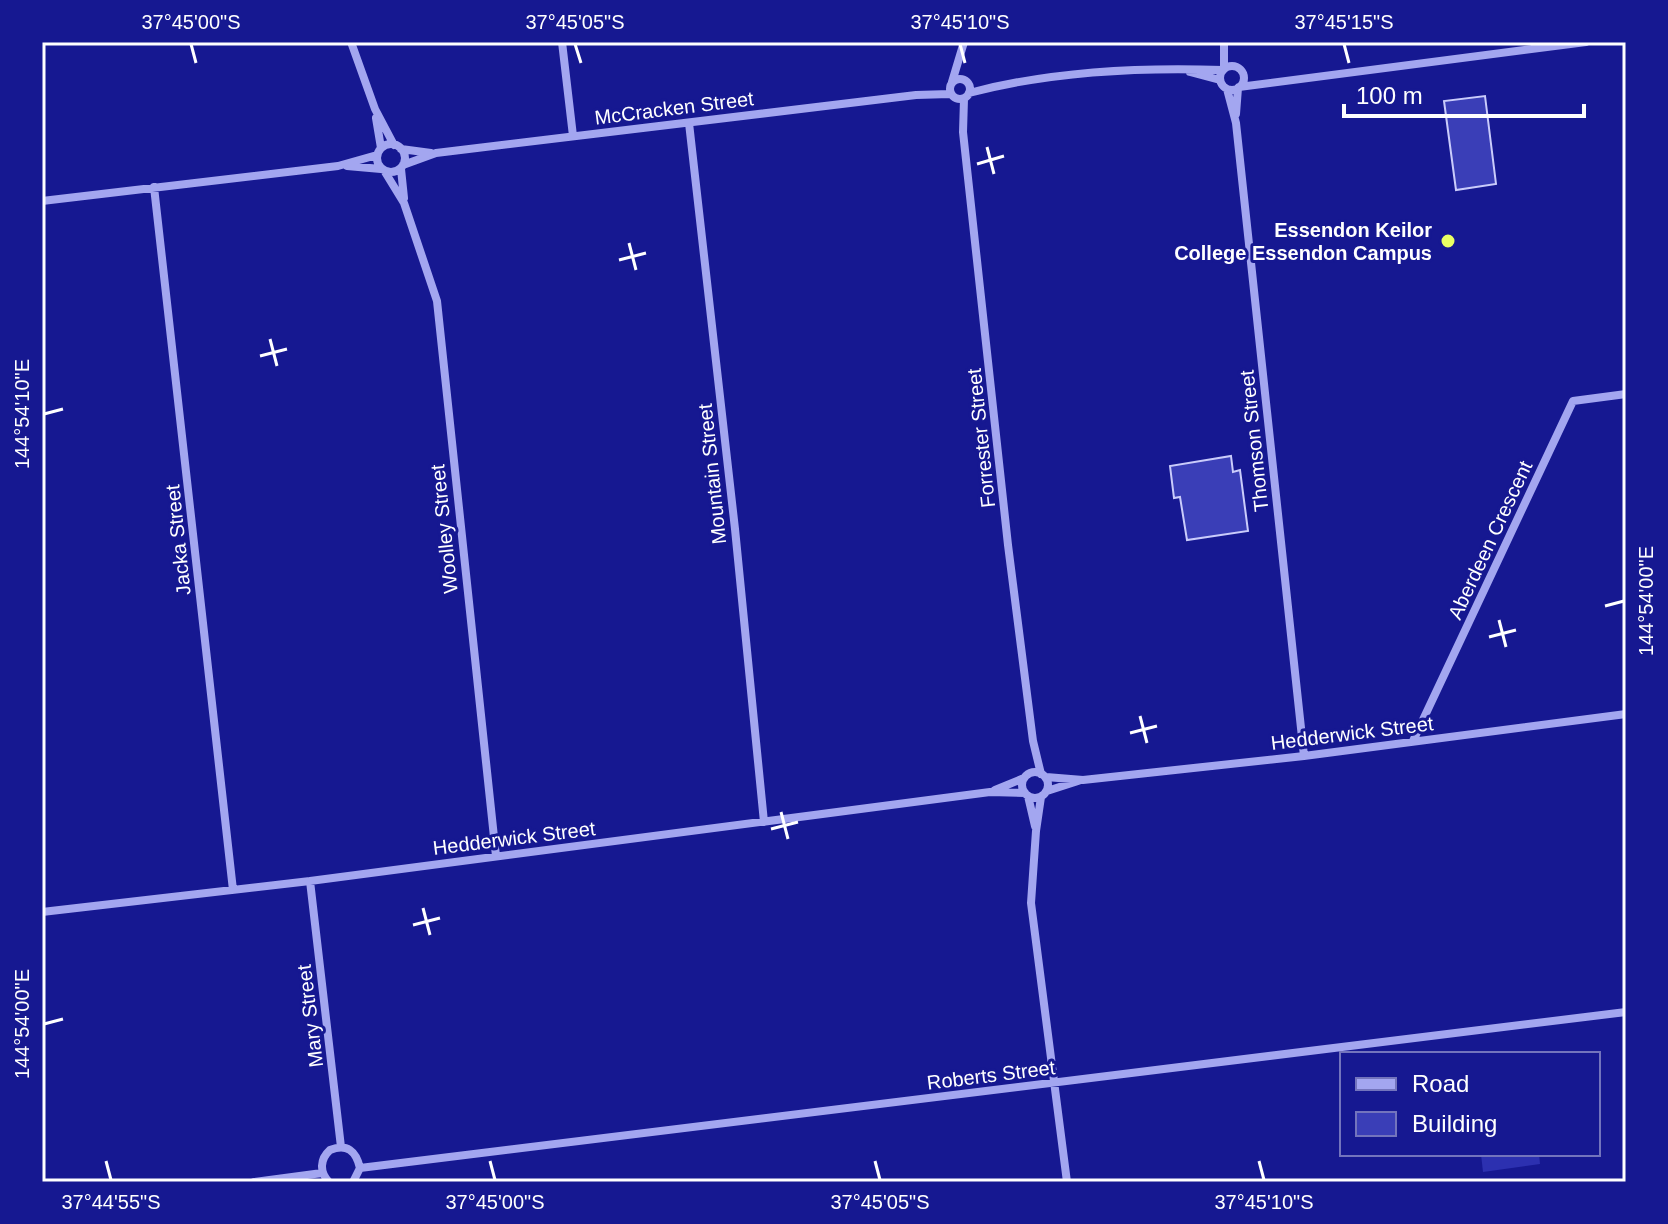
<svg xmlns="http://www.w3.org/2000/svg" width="1668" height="1224" font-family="Helvetica,sans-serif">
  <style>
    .green { fill: #2c30b0 }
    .building { fill: #3a3eb7; stroke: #caccfb; stroke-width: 2 }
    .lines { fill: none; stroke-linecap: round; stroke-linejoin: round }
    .minor { stroke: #a3a6f0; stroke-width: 8 }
    .ticks { fill: none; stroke: #fff; stroke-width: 3 }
    .poi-dot { fill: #eaff63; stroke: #161891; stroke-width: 3 }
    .labels { text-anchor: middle; stroke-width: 6; stroke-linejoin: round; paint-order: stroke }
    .street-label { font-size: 20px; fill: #fff; stroke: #161891 }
    .poi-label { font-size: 20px; font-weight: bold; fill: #fff; stroke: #161891; text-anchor: end }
    .neatline { fill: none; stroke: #fff; stroke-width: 3 }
    .ticks-label { font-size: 20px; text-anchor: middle; fill: #fff }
  </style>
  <rect width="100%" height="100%" fill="#161891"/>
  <path class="green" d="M1481,1154h58l1,10 -57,8z"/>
  <path class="building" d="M1485,96l11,88 -40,6 -12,-89z
    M1231,456l2,16 7,-2 8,61 -61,9 -7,-43 -6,1 -4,-32z"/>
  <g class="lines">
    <path class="minor" d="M351,42l24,67 19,36
      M562,42l11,94
      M1224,42v26
      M1220 78a12 12 0 1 1 24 0a12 12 0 1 1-24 0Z
      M1190,72l30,8
      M950 89a10 10 0 1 1 20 0a10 10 0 1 1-20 0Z
      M952,82l12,-40
      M1239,87l347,-45
      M1227,89l9,34 68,633
      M969,93c83,-22 169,-26 254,-23
      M964,99l-1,33 45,413 25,196 8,33
      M1236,114l2,-26
      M376,118l5,30
      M689,123l46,406 29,293
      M377 158a14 14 0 1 1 28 0a14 14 0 1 1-28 0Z
      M401,149l30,4
      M403,165l33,-12 480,-58 34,-1
      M347,166l34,3
      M401,169l3,29
      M385,172l19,31 33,98 59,555
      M154,187l79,703
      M42,201l296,-35 39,-11
      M1413,741l160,-340 53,-7
      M1022 785a13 13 0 1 1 26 0a13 13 0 1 1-26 0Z
      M1046,777l37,3 221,-24 322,-42
      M995,790l29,-12
      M1047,791l31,-10
      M1028,796l7,30
      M1041,797l-5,34 -5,72 36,279
      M310,881l31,266
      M42,912l268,-31 680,-89 35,1
      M360,1168l1266,-156
      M254,1182l68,-9
      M329,1182c-10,-10 -9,-23 1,-32 17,-7 26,1 30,18l-7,14"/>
  </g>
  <path class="ticks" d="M191,44l5,19M575,44l6,19M960,44l5,19M1344,44l5,19M987,147l7,27M977,164l27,-8M629,243l7,27M619,260l27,-7M270,339l7,27M260,356l27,-7M44,414l19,-5M1605,606l19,-5M1499,620l7,27M1489,637l27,-7M1140,716l7,27M1130,733l27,-7M781,812l7,27M771,829l27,-7M423,908l7,27M413,925l27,-7M44,1024l19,-5M106,1161l5,19M490,1161l5,19M875,1161l5,19M1259,1161l5,19"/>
  <circle class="poi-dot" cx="1448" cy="241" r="8"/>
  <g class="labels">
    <g class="street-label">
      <text transform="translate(674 108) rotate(-7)" y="7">McCracken Street</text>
      <text transform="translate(981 438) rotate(-96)" y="7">Forrester Street</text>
      <text transform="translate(1254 441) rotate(-96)" y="7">Thomson Street</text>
      <text transform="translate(712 474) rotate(-96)" y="7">Mountain Street</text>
      <text transform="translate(444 529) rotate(-96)" y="7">Woolley Street</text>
      <text transform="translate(178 540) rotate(-96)" y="7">Jacka Street</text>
      <text transform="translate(1490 540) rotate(-65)" y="7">Aberdeen Crescent</text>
      <text transform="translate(1352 733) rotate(-7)" y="7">Hedderwick Street</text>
      <text transform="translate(514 838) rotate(-7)" y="7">Hedderwick Street</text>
      <text transform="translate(310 1016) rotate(-97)" y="7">Mary Street</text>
      <text transform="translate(991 1075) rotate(-7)" y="7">Roberts Street</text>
    </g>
    <g class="poi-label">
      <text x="1432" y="237">Essendon Keilor<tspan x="1432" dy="23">College Essendon Campus</tspan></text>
    </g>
  </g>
  <rect width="1668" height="1224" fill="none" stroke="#161891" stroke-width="88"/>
  <rect x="1340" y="1052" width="260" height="104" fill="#161891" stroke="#7374bd" stroke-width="2"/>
  <rect x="1356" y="1078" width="40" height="12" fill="#a3a6f0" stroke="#7374bd" stroke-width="2"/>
  <text x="1412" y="1092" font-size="24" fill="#ffffff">Road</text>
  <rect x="1356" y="1112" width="40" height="24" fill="#3a3eb7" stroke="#7374bd" stroke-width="2"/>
  <text x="1412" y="1132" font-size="24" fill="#ffffff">Building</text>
  <path d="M1344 104v12h240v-12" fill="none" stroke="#ffffff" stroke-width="4"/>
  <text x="1356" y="104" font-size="24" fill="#ffffff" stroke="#161891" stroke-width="6" paint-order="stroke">100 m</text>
  <rect x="44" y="44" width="1580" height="1136" class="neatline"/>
  <g class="ticks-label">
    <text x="191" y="29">37°45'00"S</text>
    <text x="575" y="29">37°45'05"S</text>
    <text x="960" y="29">37°45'10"S</text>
    <text x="1344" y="29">37°45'15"S</text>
    <text transform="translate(22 414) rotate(-90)" y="7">144°54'10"E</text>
    <text transform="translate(1646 601) rotate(-90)" y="7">144°54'00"E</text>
    <text transform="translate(22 1024) rotate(-90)" y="7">144°54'00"E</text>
    <text x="111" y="1209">37°44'55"S</text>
    <text x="495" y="1209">37°45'00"S</text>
    <text x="880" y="1209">37°45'05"S</text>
    <text x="1264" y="1209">37°45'10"S</text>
  </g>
</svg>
